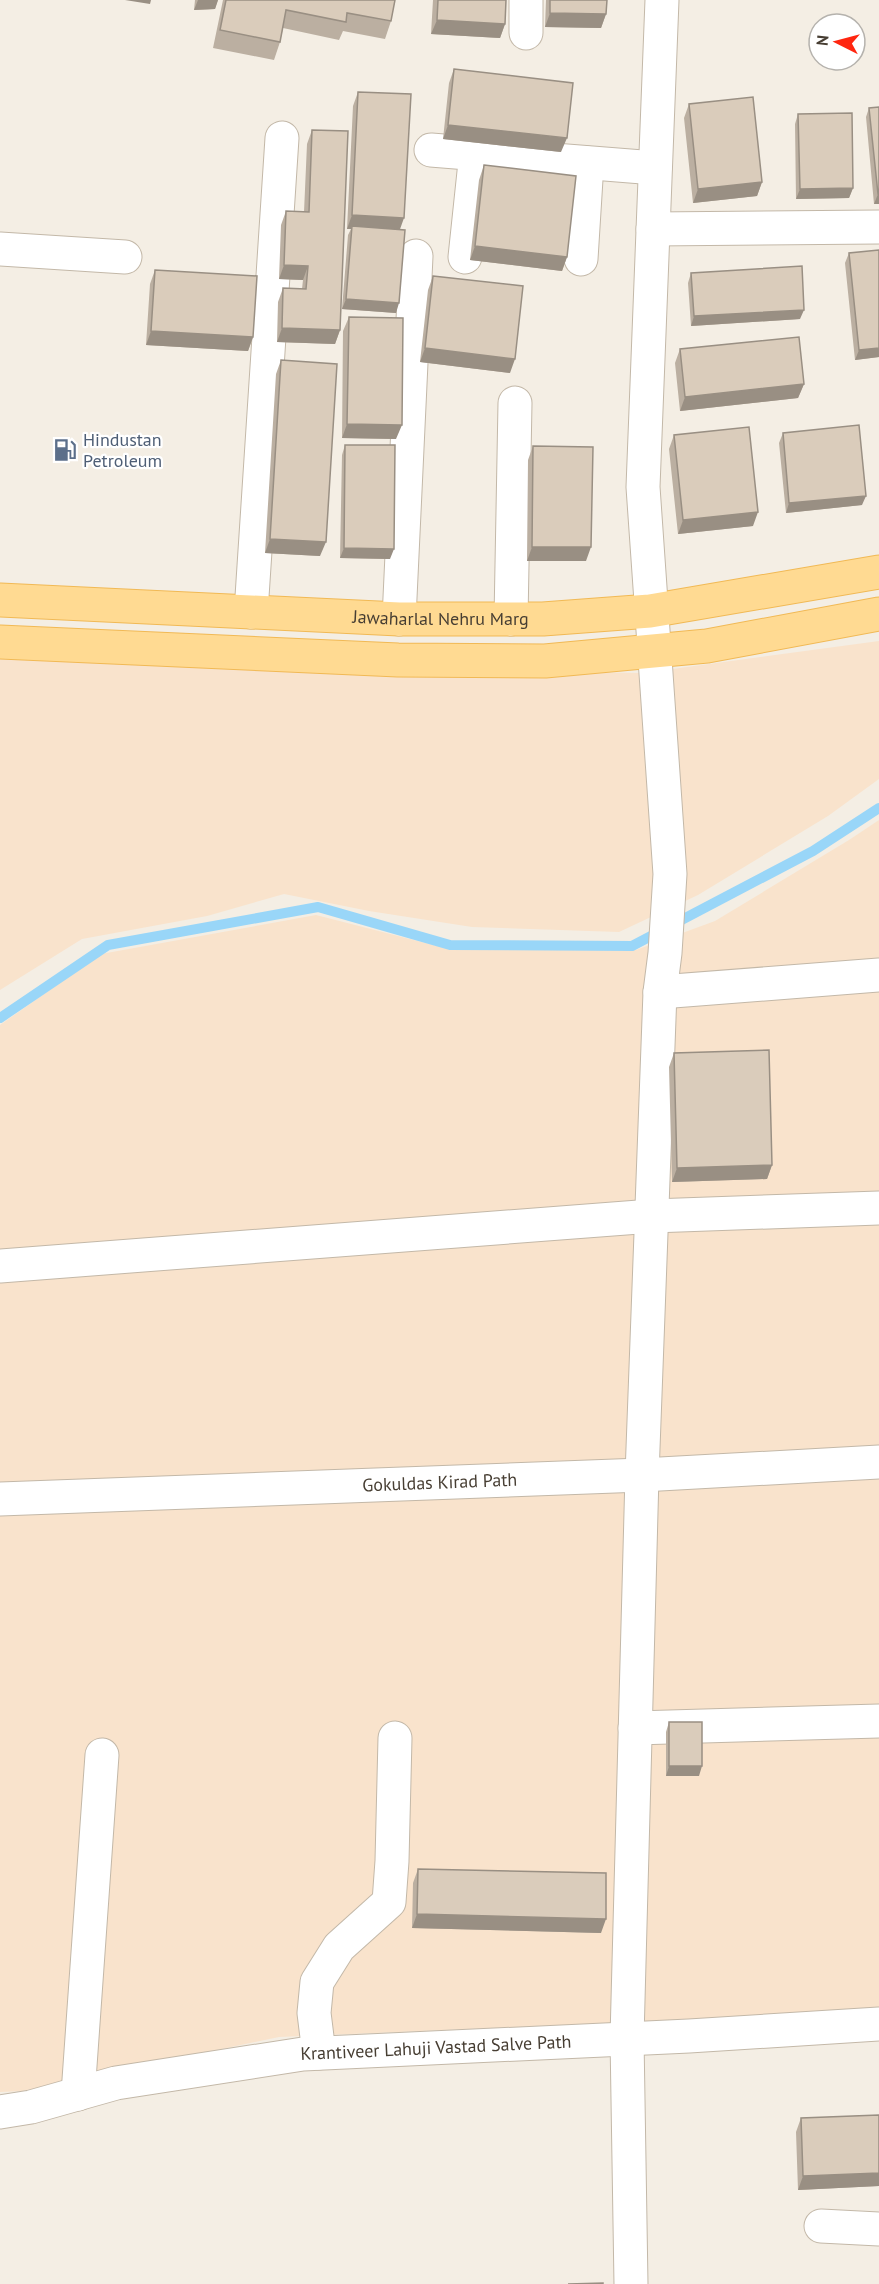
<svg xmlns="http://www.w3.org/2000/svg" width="879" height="2284" font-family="'PT Sans',sans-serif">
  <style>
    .commercial { fill: #f9e3cc }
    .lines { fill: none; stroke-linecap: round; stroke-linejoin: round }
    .stream { stroke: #99d6f8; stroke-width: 10 }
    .minor-casing { stroke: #c3b8a8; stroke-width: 35 }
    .major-casing { stroke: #f1b955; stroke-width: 35 }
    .minor { stroke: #fff; stroke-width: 33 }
    .major { stroke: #ffda92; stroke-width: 33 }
    .wall { fill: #bbafa1 }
    .shaded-wall { fill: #998f83 }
    .building { fill: #daccbb; stroke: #998f83; stroke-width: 1.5 }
    .labels { text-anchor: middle; stroke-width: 4.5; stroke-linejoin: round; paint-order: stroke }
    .service-label { font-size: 18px; fill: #4e5e75; stroke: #fff; text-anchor: start }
    .street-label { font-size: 18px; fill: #473e33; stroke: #fff }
  </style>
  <rect width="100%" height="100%" fill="#f4eee4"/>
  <path class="commercial" d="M879,641v138l-51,37 -130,79 -79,37 -147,-5 -103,-16 -85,-17 -77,22 -125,23 -82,51v-334l155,10 488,7z
    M879,820v1187l-146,11 -454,19 -256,54 -23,1v-1067l101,-71 215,-39 129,33 191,2 79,-29 134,-81z"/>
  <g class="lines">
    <path class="stream" d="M0,1018l108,-73 210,-38 132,38 182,1 181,-95 66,-43"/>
    <g class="minor-casing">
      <g id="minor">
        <path d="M526,0v33"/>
        <path d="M431,150l224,18"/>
        <path d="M653,229l226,-2"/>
        <path d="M0,249l125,8"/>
        <path d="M465,257l11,-104"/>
        <path d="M581,259l6,-96"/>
        <path d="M251,612l31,-474"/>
        <path d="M399,619l17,-363"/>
        <path d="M511,619l4,-216"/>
        <path d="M660,992l219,-17"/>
        <path d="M0,1266l652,-50 227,-8"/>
        <path id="s1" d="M0,1499l642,-24 237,-13"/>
        <path d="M635,1728l244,-7"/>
        <path d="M319,2053l-5,-40 3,-31 22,-35 50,-45 3,-41 3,-123"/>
        <path d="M78,2094l24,-339"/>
        <path id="s2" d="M0,2112l31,-5 85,-24 187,-29 386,-18 190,-12"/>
        <path d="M821,2226l58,3"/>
        <path d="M631,2284l-4,-246 15,-563 18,-483 5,-39 5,-79 -27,-387 19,-487"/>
      </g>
    </g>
    <g class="major-casing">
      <g id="major">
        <path id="s3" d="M0,600l399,19h144l107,-8 229,-39"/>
        <path d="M0,642l398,18 147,1 162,-15 172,-32"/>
      </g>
    </g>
    <use href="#minor" class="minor"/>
    <use href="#major" class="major"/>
  </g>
  <path class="wall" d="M195,0h23l-3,9 -21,1z
    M223,0h172l-4,21 -6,18 -42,-8 -4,9 -56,-12 -3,14 -6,18 -61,-12z
    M433,0h73l-1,24 -5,14 -69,-4z
    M546,0h61l-1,14 -5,14 -56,-1z
    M454,69l107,83 -118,-13 6,-56z
    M358,92l42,138 -4,83 -54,-4 6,-74 3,-6h-4l6,-123z
    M689,104l73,78 -5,14 -64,7 -9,-85z
    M869,108l10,96h-5l-8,-87z
    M798,114l55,74 -4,10 -53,1 -1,-75z
    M312,130l28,200 -5,14 -58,-2 1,-40 5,-14 19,1 1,-9 -24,-1 2,-54 5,-14 18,1 3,-68z
    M484,165l83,92 -5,14 -92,-11 9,-80z
    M849,253l30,104 -24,3 -10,-97z
    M155,270l98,67 -5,14 -102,-6 4,-61z
    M691,273l109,46 -109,7 -3,-43z
    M433,276l77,97 -90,-11 8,-72z
    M349,317l47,122 -54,-1 1,-107z
    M680,349l124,35 -6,14 -118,13 -5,-48z
    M281,360l39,196 -55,-3 11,-179z
    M783,433l79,72 -76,8 -7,-70z
    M674,435l79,91 -75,8 -9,-85z
    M345,445l45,114 -50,-1 2,-103z
    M533,446l53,115h-59l1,-101z
    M674,1053l98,112 -5,14 -95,3 -3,-115z
    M669,1722l30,54h-33v-44z
    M418,1869l183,64 -189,-5 1,-45z
    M879,2115v71l-81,4 -2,-58 5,-14z"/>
  <path class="shaded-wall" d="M125,0h26l-1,4z
    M198,0h20l-3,9 -21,1z
    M550,13l56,1 -5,14 -56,-1z
    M437,20l68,4 -5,14 -69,-4z
    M448,125l119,13 -6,14 -118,-13z
    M762,182l-5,14 -64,7 5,-14z
    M853,188l-4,10 -53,1 4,-10z
    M878,194h1v10h-5z
    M352,215l52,3 -5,14 -47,-6 -1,3h-4z
    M475,246l92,11 -5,14 -92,-11z
    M284,265l24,1 -5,14 -24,-1z
    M346,299l53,4 -3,10 -54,-4z
    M804,310l-4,9 -109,7 3,-10z
    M282,328l58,2 -5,14 -58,-2z
    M151,331l102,6 -5,14 -102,-6z
    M425,348l90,11 -5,14 -90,-11z
    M879,348v9l-24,3 4,-10z
    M804,384l-6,14 -118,13 5,-14z
    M347,424l55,1 -6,14 -54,-1z
    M866,496l-4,9 -76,8 3,-10z
    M758,512l-5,14 -75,8 5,-14z
    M270,539l56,3 -6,14 -55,-3z
    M532,547h59l-5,14h-59z
    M344,548l50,1 -4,10 -50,-1z
    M772,1165l-5,14 -95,3 5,-14z
    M669,1766h33l-3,10h-33z
    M417,1914l189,5 -5,14 -189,-5z
    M879,2173v13l-81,4 5,-14z"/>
  <path class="building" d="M226,0h169l-4,21 -44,-8 -1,9 -60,-12 -6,32 -60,-12z
    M438,0h68l-1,24 -68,-4z
    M550,0h57l-1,14 -56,-1z
    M454,69l119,14 -6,55 -119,-13z
    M358,92l53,2 -7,124 -52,-3z
    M753,97l9,85 -64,7 -9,-85z
    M879,107v87h-1l-9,-86z
    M852,113l1,75 -53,1 -2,-75z
    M312,130l36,1 -8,199 -58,-2 1,-40 23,1 2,-23 -24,-1 2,-54 23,1z
    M484,165l92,11 -9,81 -92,-11z
    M352,226l53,4 -6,73 -53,-4z
    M879,250v98l-20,2 -10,-97z
    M802,266l2,44 -110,6 -3,-43z
    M155,270l102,6 -4,61 -102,-6z
    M433,276l90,10 -8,73 -90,-11z
    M349,317l54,1 -1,107 -55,-1z
    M799,337l5,47 -119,13 -5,-48z
    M281,360l56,4 -11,178 -56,-3z
    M859,425l7,71 -77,7 -6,-70z
    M749,427l9,85 -75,8 -9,-85z
    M345,445h50l-1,104 -50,-1z
    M533,446l60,1 -2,100h-59z
    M769,1050l3,115 -95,3 -3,-115z
    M669,1722h33v44h-33z
    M418,1869l188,4v46l-189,-5z
    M879,2115v58l-76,3 -2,-58z
    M603,2283v1h-35z"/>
  <defs>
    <g id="fuel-bare" transform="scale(1.8)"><path d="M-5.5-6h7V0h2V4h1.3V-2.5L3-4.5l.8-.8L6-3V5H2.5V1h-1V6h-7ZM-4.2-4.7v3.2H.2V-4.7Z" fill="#5c6f8a" stroke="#fff" stroke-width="2.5" paint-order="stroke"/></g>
  </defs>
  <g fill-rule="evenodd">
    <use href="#fuel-bare" x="65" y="450"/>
  </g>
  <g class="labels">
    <g class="service-label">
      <text x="83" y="446">Hindustan<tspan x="83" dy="21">Petroleum</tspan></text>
    </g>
    <g class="street-label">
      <text dy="6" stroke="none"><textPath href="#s3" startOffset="441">Jawaharlal Nehru Marg</textPath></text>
      <text dy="6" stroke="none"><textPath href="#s1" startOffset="440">Gokuldas Kirad Path</textPath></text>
      <text dy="6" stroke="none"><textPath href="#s2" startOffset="442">Krantiveer Lahuji Vastad Salve Path</textPath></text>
    </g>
  </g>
  <g transform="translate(837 42) rotate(276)"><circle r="28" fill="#ffffff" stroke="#b5b2ad" stroke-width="1.5"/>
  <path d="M0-4.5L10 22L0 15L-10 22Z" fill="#ff2610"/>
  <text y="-9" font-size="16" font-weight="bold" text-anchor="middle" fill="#473e33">N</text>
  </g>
</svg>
